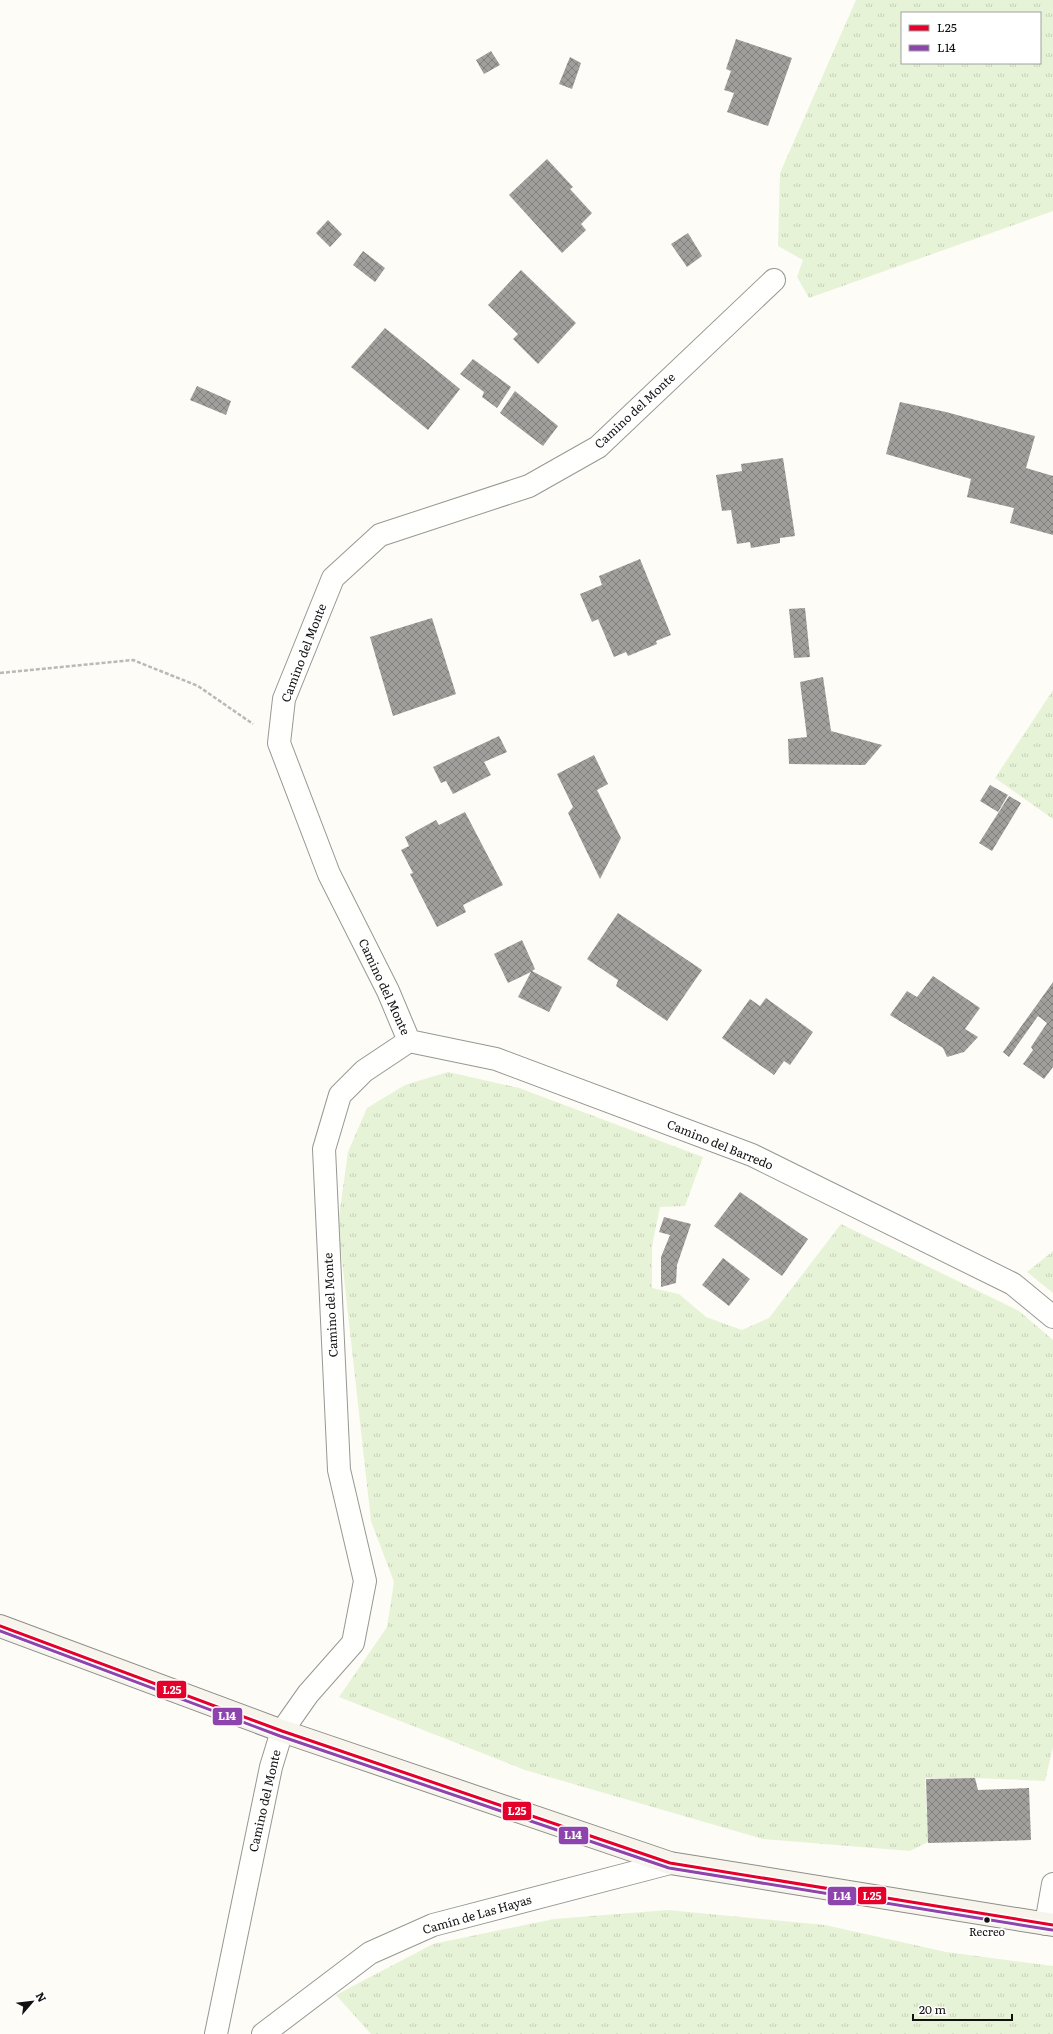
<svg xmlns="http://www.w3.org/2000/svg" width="1053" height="2034" font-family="Literata,serif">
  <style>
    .grass { fill: url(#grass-tufts); fill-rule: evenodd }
    .building { fill: url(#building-cross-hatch) }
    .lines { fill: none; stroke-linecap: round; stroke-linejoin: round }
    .street-casing { stroke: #979795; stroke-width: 24 }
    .secondary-casing { stroke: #8e8d8b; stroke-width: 24 }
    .path { stroke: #b9b9b8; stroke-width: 2.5; stroke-dasharray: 4 2; stroke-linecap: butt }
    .street { stroke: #fffffe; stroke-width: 22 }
    .secondary { stroke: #f6f4eb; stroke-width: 22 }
    .bus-1-casing { stroke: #fff; stroke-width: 6 }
    .bus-2-casing { stroke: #fff; stroke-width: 6 }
    .bus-1 { stroke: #e4002b; stroke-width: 3 }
    .bus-2 { stroke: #8e44ad; stroke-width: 3 }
    .bus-dot { fill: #111; stroke: #fff; stroke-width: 1.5 }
    .labels { text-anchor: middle; stroke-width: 4; stroke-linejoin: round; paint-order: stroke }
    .bus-label { font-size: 11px; fill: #111; stroke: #fff }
    .street-label { font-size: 12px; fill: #111; stroke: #fff }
    .line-badge { stroke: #fff; stroke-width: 1.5 }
    .badge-label { font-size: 11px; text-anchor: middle; font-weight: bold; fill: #fff }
  </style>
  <defs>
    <pattern id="grass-tufts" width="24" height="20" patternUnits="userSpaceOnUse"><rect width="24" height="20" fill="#e7f3d7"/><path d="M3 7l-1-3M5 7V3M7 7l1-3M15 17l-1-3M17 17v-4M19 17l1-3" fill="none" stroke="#c5cfb8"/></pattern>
    <pattern id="building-cross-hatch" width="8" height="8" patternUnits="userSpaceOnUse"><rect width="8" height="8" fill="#a19f9c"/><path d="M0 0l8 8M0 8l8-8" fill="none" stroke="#82807e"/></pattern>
  </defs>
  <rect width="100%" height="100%" fill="#fdfcf7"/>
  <path class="grass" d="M856,0h197v211l-244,87 -12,-21 6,-17 -25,-14 2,-73zM902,13h138v50h-138z
    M1053,690v129l-58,-41z
    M448,1072l71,16 184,69 -18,49 -25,1 -8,39v42l27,6 27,23 36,13 27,-12 72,-94 178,87 34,29v407l-8,34 -70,-3h-50l3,64 -18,9 -147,-12 -238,-69 -186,-73 48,-70 7,-45 -23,-61 -33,-297 10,-72 19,-44 38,-23z
    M1053,1251v42l-26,-21z
    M668,1910l157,15 121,27 107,14v68h-682l-35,-39 97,-51 121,-25z"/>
  <path class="building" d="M736,39l56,19 -24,68 -41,-14 7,-19 -10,-3 7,-19 -5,-2z
    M491,51l9,14 -16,9 -8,-14z
    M570,57l11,6 -9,26 -13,-5z
    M547,159l26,28 -3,2 22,24 -11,11 5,6 -24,23 -53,-58z
    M328,220l14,14 -12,13 -14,-14z
    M688,233l14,23 -15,11 -16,-23z
    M363,251l22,17 -10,14 -22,-17z
    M521,270l55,53 -38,41 -25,-25 5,-5 -30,-29z
    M385,328l75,61 -32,41 -77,-63z
    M473,359l38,28 -14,21 -15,-11 2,-5 -24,-18z
    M197,386l34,15 -5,14 -36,-15z
    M515,391l43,35 -15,20 -43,-33z
    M900,402l46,10 89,24 -9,32 27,8v59l-43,-12 4,-15 -47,-11 4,-18 -85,-25z
    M783,458l12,78 -15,2v5l-29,5 -1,-6 -13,2 -6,-34 -9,1 -6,-36 26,-4 -1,-7z
    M640,559l31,76 -15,6 1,3 -29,12 -2,-4 -12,5 -16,-38 -6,3 -12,-28 22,-9 -3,-9z
    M805,608l5,49 -16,1 -5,-49z
    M432,618l24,76 -63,22 -23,-79z
    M823,677l8,54 51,14 -17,20 -76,-1 -1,-25 19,-2 -7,-55z
    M499,736l8,16 -23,10 7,13 -38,19 -7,-13 -5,2 -8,-16z
    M594,755l14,29 -11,6 24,48 -21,41 -32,-66 5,-6 -16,-33z
    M990,785l18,10 -10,17 -18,-11z
    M1009,796l12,7 -29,48 -13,-8z
    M465,812l38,73 -40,20 3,7 -29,15 -27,-53 3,-1 -12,-23 8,-4 -4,-9 31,-17 3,5z
    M618,913l84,57 -35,51 -51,-35 2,-6 -31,-21z
    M522,940l13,29 -3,2 30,16 -13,25 -31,-15 13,-25 -23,11 -14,-29z
    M933,976l47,32 -15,21 13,8 -14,15 -17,5 -4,-9 -53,-33 17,-24 10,6z
    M1053,982v85l-9,12 -21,-15 10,-14 -2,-3 16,-24 -9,-7 -29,41 -6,-5z
    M766,998l47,34 -23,33 -6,-4 -10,14 -52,-37 28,-39 10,7z
    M740,1192l68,47 -26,37 -68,-50z
    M664,1217l27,7 -14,41 -1,18 -15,4v-30l9,-22 -11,-3z
    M723,1258l27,21 -21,27 -27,-21z
    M975,1778l3,12 51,-2 2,52 -103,3 -2,-64z"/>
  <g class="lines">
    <g class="street-casing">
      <path id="street" d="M409,1041l87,18 256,96 261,129 40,33
        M1046,1924l7,-40
        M216,2034l55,-267 11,-36 26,-37 45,-51 12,-62 -26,-111 -15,-321 16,-54 24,-24 45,-30 -21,-50 -59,-117 -50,-131 5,-44 49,-121 47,-43 149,-49 69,-39 176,-167
        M263,2034l107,-81 63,-28 237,-62"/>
    </g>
    <g class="secondary-casing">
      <path id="secondary" d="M0,1626l282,105 388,132 383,62"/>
    </g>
    <path class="path" d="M0,673l133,-13 65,26 55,38"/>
    <use href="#street" class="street"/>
    <use href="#secondary" class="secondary"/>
    <g class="bus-1-casing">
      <path id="bus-1" d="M0,1626l282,105 388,132 383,62"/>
    </g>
    <g class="bus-2-casing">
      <path id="bus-2" d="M0,1631l280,105 389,132 383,62"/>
    </g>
    <use href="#bus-1" class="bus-1"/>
    <use href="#bus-2" class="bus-2"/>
  </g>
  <circle class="bus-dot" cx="987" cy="1920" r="3.5"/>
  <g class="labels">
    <g class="bus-label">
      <text x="987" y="1936">Recreo</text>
    </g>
    <g class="street-label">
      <text transform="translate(635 411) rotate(-43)" y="4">Camino del Monte</text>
      <text transform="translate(304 653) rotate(-69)" y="4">Camino del Monte</text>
      <text transform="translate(384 987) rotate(65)" y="4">Camino del Monte</text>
      <text transform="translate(720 1145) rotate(22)" y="4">Camino del Barredo</text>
      <text transform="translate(331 1305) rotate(-93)" y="4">Camino del Monte</text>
      <text transform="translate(265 1801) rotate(-77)" y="4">Camino del Monte</text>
      <text transform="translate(477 1915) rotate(-16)" y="4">Camín de Las Hayas</text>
    </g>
  </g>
  <g class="line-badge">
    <rect x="156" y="1680" width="31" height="19" rx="4" fill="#e4002b"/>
    <rect x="212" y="1707" width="31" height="19" rx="4" fill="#8e44ad"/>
    <rect x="502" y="1801" width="30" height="20" rx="4" fill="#e4002b"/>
    <rect x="558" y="1826" width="31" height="19" rx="4" fill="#8e44ad"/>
    <rect x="857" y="1886" width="30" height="19" rx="4" fill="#e4002b"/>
    <rect x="827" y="1886" width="30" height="20" rx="4" fill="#8e44ad"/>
  </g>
  <g class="badge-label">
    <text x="172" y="1694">L25</text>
    <text x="227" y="1720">L14</text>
    <text x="517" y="1815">L25</text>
    <text x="573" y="1839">L14</text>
    <text x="872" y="1900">L25</text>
    <text x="842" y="1900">L14</text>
  </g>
  <rect x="901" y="12" width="140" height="52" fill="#ffffff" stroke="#a0a0a0"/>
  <rect x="909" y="25" width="20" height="6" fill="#e4002b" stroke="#a0a0a0"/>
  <text x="937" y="32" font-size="12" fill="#111111">L25</text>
  <rect x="909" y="45" width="20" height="6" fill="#8e44ad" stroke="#a0a0a0"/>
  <text x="937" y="52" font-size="12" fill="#111111">L14</text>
  <g transform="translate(32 2002) rotate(62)" stroke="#ffffff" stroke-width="3" paint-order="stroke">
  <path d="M0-3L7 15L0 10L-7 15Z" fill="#111111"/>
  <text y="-6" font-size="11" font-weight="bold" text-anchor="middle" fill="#111111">N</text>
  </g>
  <path d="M913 2014v6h99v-6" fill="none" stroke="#111111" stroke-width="2"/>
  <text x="919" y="2014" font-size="12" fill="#111111" stroke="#ffffff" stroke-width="3" paint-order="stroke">20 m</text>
</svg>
